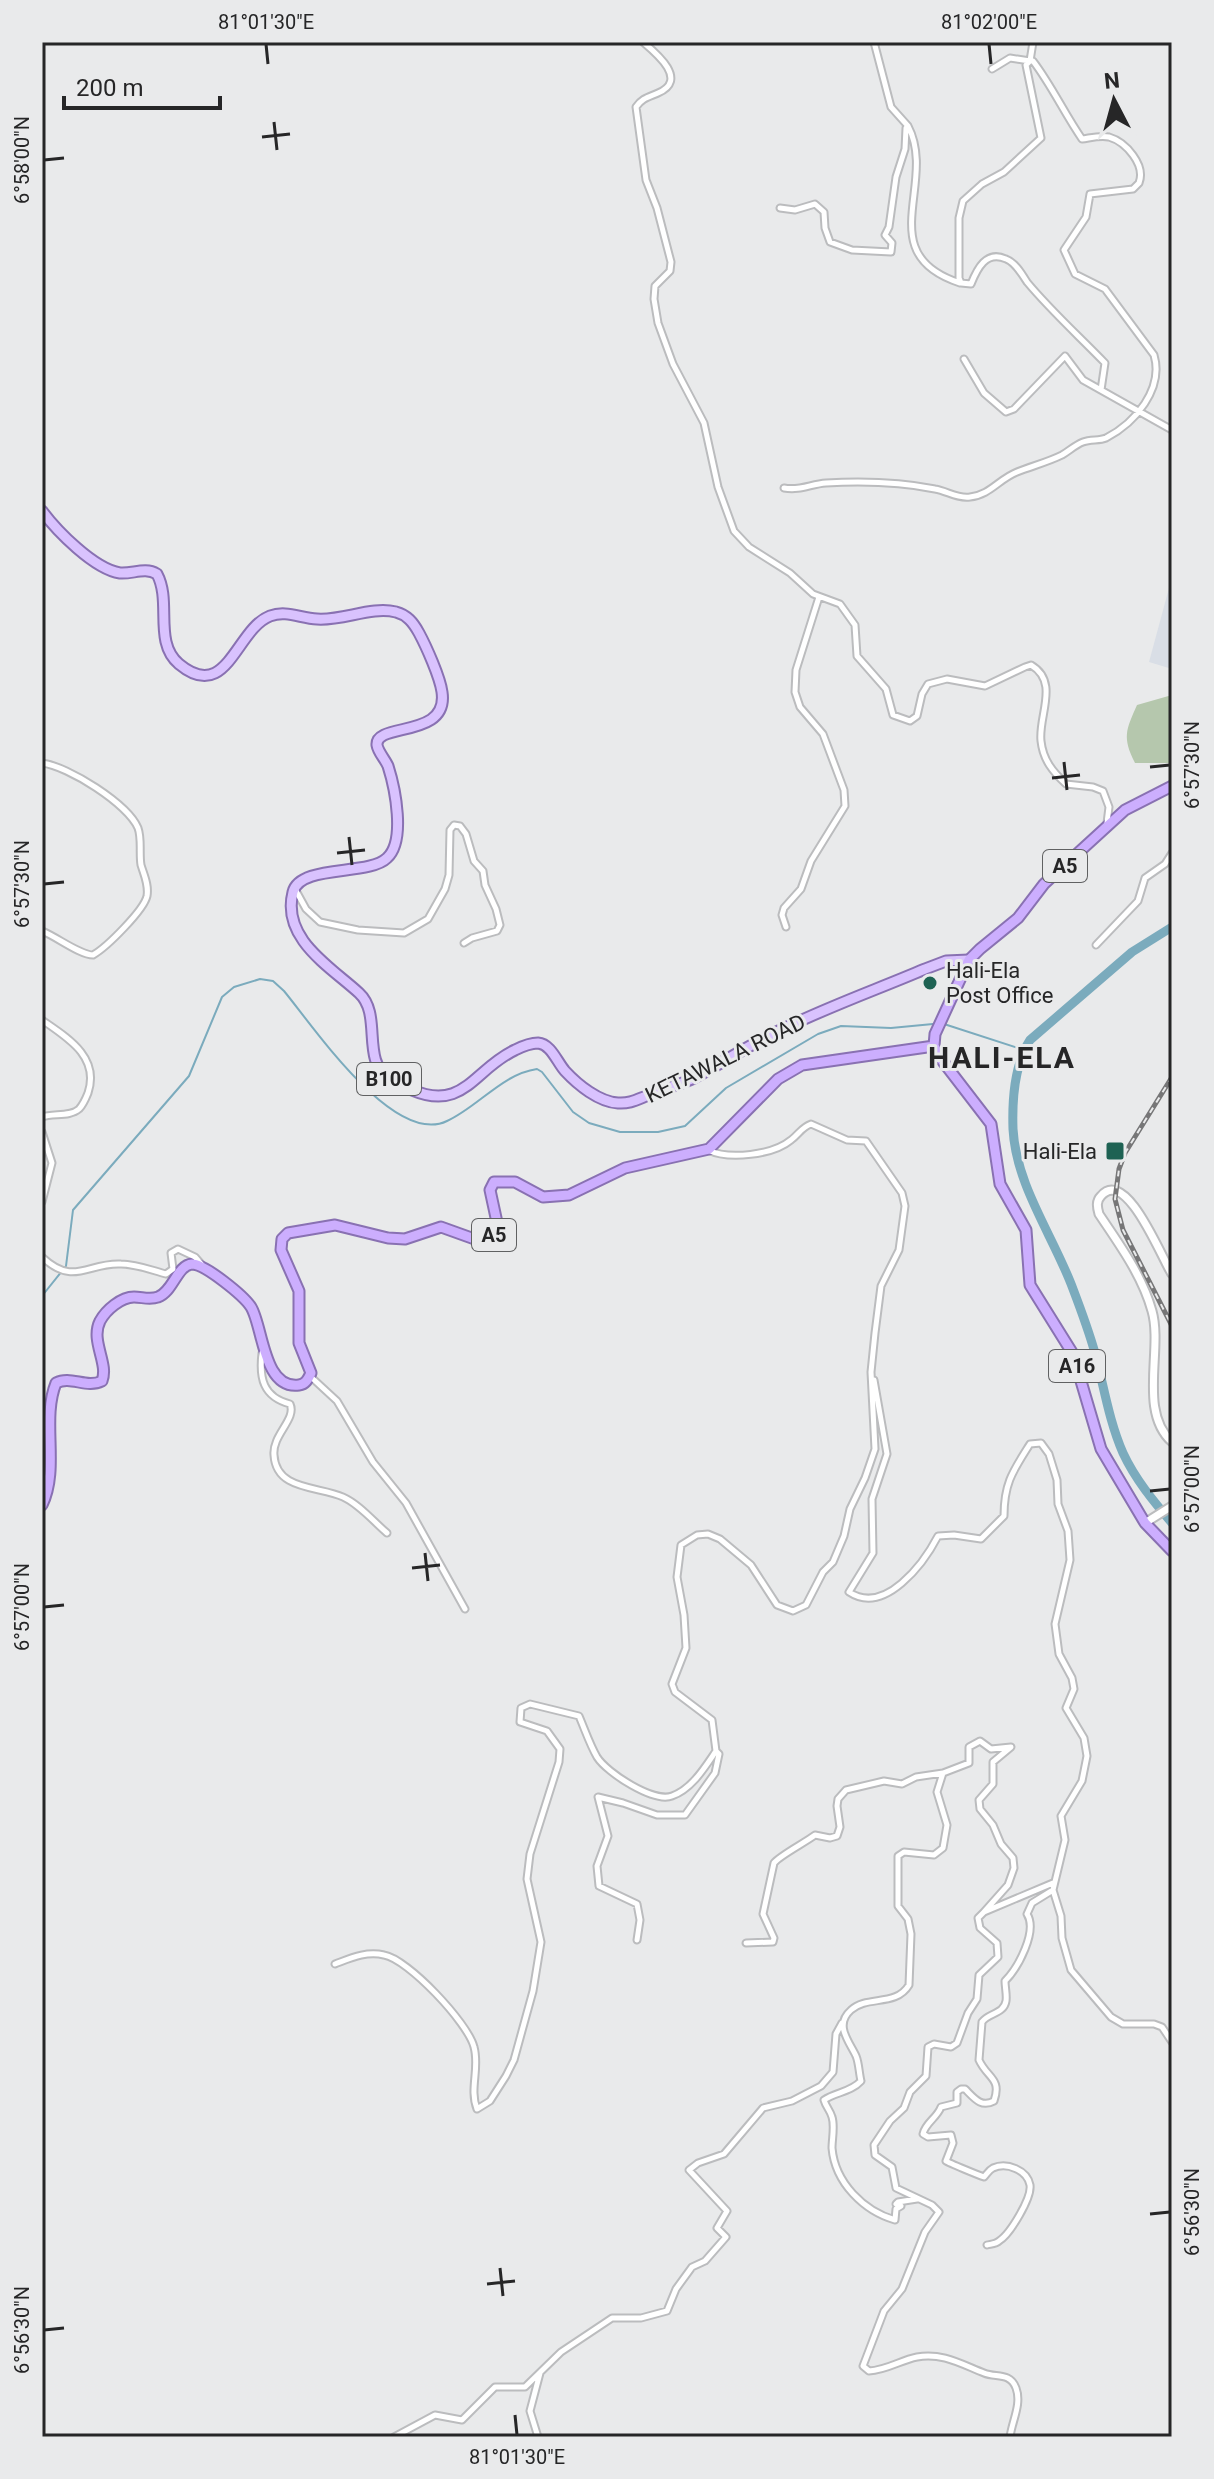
<svg xmlns="http://www.w3.org/2000/svg" width="1214" height="2479" font-family="Roboto,sans-serif">
  <style>
    .built { fill: #d9dee6 }
    .green { fill: #b5c7ad }
    .lines { fill: none; stroke-linecap: round; stroke-linejoin: round }
    .stream { stroke: #7babbd; stroke-width: 2 }
    .river { stroke: #7babbd; stroke-width: 9 }
    .minor-casing { stroke: #bbbcbe; stroke-width: 9 }
    .tertiary-casing { stroke: #bbbcbe; stroke-width: 11 }
    .primary-casing { stroke: #8971b2; stroke-width: 13 }
    .trunk-casing { stroke: #8971b2; stroke-width: 13 }
    .minor { stroke: #fff; stroke-width: 5 }
    .tertiary { stroke: #fff; stroke-width: 7 }
    .primary { stroke: #d9c2fe; stroke-width: 9 }
    .trunk { stroke: #ccaefe; stroke-width: 9 }
    .rail-casing { stroke: #767677; stroke-width: 5 }
    .rail { stroke: #e9eaeb; stroke-width: 2; stroke-dasharray: 6; stroke-linecap: butt }
    .ticks { fill: none; stroke: #262627; stroke-width: 3 }
    .poi-dot { fill: #1e6253; stroke: #e9eaeb; stroke-width: 3 }
    .labels { text-anchor: middle; stroke-width: 6; stroke-linejoin: round; paint-order: stroke }
    .shield { fill: #e9eaeb; stroke: #606162; stroke-width: 2 }
    .shield-label { font-size: 20px; font-weight: bold; fill: #262627 }
    .poi-label { font-size: 22px; fill: #262627; stroke: #e9eaeb; text-anchor: start }
    .street-label { font-size: 22px; fill: #262627; stroke: #e9eaeb }
    .district-label { font-size: 30px; font-weight: bold; letter-spacing: 2px; fill: #262627; stroke: #e9eaeb }
    .neatline { fill: none; stroke: #262627; stroke-width: 3 }
    .ticks-label { font-size: 20px; text-anchor: middle; fill: #262627 }
  </style>
  <rect width="100%" height="100%" fill="#e9eaeb"/>
  <path class="built" d="M1172,577v92l-23,-7z"/>
  <path class="green" d="M1172,695v68h-37c-13,-26 -9,-33 2,-58z"/>
  <g class="lines">
    <path class="stream" d="M944,1024l80,26
      M42,1296l24,-30 7,-56 116,-134 33,-79 12,-10 26,-8 13,2 11,10c29,35 110,156 163,130 31,-14 55,-47 90,-52l5,3 31,40 16,11 31,9h38l27,-6 41,-38 92,-54 23,-8 50,2 42,-4"/>
    <path class="river" d="M1172,927l-40,25 -102,88c-16,25 -18,59 -17,89 3,57 41,108 60,160 8,21 16,43 22,64 9,34 14,68 28,100 12,26 31,49 49,70"/>
    <g class="minor-casing">
      <path id="minor" d="M643,42c13,11 46,38 15,51 -9,4 -16,5 -22,14l10,73 11,28 14,54 -1,9 -15,15 -1,13 4,24 15,41 31,59 14,64 16,44 15,16 41,26 23,21 27,10 15,21 2,31 29,33 7,26 17,6 7,-5 5,-22 6,-10 19,-5 38,7 40,-19 6,-2c29,17 7,51 10,76 2,19 12,31 25,43l27,3 10,4 6,16 -2,16
        M874,42l17,65 17,19
        M992,69l18,-11 20,3 3,-19
        M780,208l15,2 20,-6 9,8 1,16 5,14 22,8 39,2 1,-9 -7,-8 4,-8 7,-50 9,-28 1,-21 2,-2c30,57 -37,128 52,157
        M964,359l20,34 22,19 8,-3 51,-53 18,24 89,50
        M784,488c16,3 27,-4 42,-5 36,-2 74,-1 109,6 12,2 23,10 35,8 20,-2 29,-18 47,-25 15,-6 31,-10 45,-17 7,-4 13,-10 21,-13 8,-3 16,-1 23,-4 29,-15 58,-49 48,-83l-49,-66 -30,-15 -11,-24 22,-33 4,-23 43,-5 6,-6c7,-18 -13,-41 -30,-46 -9,-2 -19,1 -27,2 -18,-26 -30,-53 -49,-78h-3l-4,4 15,73 -37,34 -22,12 -19,17 -4,17v60l2,5 10,1c6,-15 15,-34 35,-25 9,3 16,15 21,23 24,29 52,54 78,81l-4,27
        M42,763c26,3 86,41 96,65 4,11 1,25 3,37 3,10 8,20 6,31 -3,14 -40,51 -54,59 -13,0 -36,-18 -51,-24
        M295,889l11,20 14,13 38,8 46,3 24,-14 17,-30 4,-14 1,-45 4,-5 6,1 6,8 8,27 9,10 2,14 11,24 4,16 -3,6 -25,7 -8,5
        M786,927l-4,-12 2,-7 17,-19 10,-28 34,-55 -1,-16 -21,-56 -23,-27 -5,-15 1,-22 23,-73
        M1096,945l42,-44 7,-23 20,-14 7,-11
        M42,1020c26,18 58,37 46,73 -2,5 -5,12 -9,16 -9,8 -26,4 -37,8
        M42,1132l10,31 -10,39
        M42,1257c32,30 46,5 79,7 15,0 30,6 45,10l7,-5 -2,-16 7,-4 17,8 7,8
        M262,1353c-3,25 1,44 28,51 7,15 -18,31 -16,51 2,36 45,31 69,42 16,7 31,25 44,36
        M311,1377l26,24 36,61 33,41 59,106
        M874,1380l13,74 -15,45 1,54 -24,39c36,24 75,-29 89,-56l16,-1 27,4 23,-23c0,-33 9,-45 26,-72l11,-1 8,11 8,26 1,24 10,27 2,29 -15,64 4,30 13,24 2,11 -8,19 18,30 3,18 -5,25 -21,35 4,24 -12,50 8,26 1,22 9,32 40,47 12,7h31l8,3 10,15
        M637,1940l3,-20 -3,-16 -38,-18 -2,-20 11,-30 -10,-39 25,6 34,12h28l30,-42 4,-19 -3,-3
        M746,1943l27,-1 1,-4 -11,-24 11,-51c5,-7 32,-21 41,-28l15,3 7,-2 3,-9 -3,-21 1,-7 8,-9 38,-9 18,3 14,-7 27,-4
        M335,1964c16,-6 31,-13 49,-9 24,4 84,68 90,92 6,21 -5,42 3,62l13,-8 16,-25 8,-16 19,-69 8,-49 -14,-63 3,-25 29,-92 1,-13 -13,-18 -27,-9 1,-14 9,-4 49,12c6,14 11,29 18,41 10,16 57,46 75,39 20,-7 33,-29 44,-45l-4,-31 -37,-28 -3,-8 14,-36 -2,-33 -7,-38 4,-32 16,-10 11,-1 12,5 31,26 26,40 16,6 13,-6 17,-33 10,-10 11,-26 6,-27 15,-31 10,-29 -4,-77 4,-39 6,-47 18,-36 6,-44 -3,-13 -36,-52 -19,-1 -36,-16c-9,3 -12,10 -20,16 -18,15 -62,20 -83,10
        M917,2199l-19,3 -2,2 5,2 -5,3 -1,11c-31,-9 -60,-37 -63,-72 0,-9 3,-22 0,-31 -2,-7 -6,-10 -8,-17 12,-8 27,-8 37,-19 -2,-8 -2,-18 -5,-25 -7,-15 -22,-31 -5,-46 16,-15 45,-3 58,-25l2,-51 -3,-15 -10,-13v-50l6,-4 30,3 9,-7 4,-23 -10,-33 6,-19 26,-10v-16l11,-6 11,8 20,-2 -18,15v22l-14,16 1,9 13,16 8,19 12,14 1,10 -6,17 -24,27
        M987,2245c4,-1 9,-1 12,-4 11,-7 33,-43 31,-56 -3,-15 -23,-23 -37,-17 -4,2 -6,6 -9,9 -6,-2 -35,-14 -38,-16l7,-18 -2,-8 -23,2 -5,-3c2,-11 14,-16 18,-27l16,-4v-11l4,-3h4c9,9 16,19 29,12 8,-23 -7,-23 -15,-41l3,-38c6,-9 22,-8 24,-21 1,-6 -1,-14 -1,-20 13,-13 33,-50 22,-67l5,-11 21,-13
        M394,2437l41,-22 27,5 33,-33h30l36,-35 51,-34h29l26,-7 9,-22 16,-22 13,-6 21,-24 -9,-9 10,-17 -38,-41 9,-7 26,-9 39,-46 29,-7 29,-15 12,-14 3,-38 6,-11
        M538,2437l-8,-26 10,-38
        M1010,2437c2,-16 12,-33 6,-49 -6,-16 -20,-10 -32,-15 -21,-8 -42,-21 -67,-16 -16,3 -30,13 -48,14l-6,-5 21,-55 18,-22 23,-57 14,-20 -7,-7 -36,-17 -4,-21 -17,-12 -1,-10 16,-24 14,-13 6,-16 16,-16 2,-29 6,-3 17,3 6,-4 11,-30 9,-14 2,-24 19,-18 -1,-14 -17,-15 -2,-10 6,-6 69,-29"/>
    </g>
    <g class="tertiary-casing">
      <path id="tertiary" d="M1172,1274c-10,-15 -46,-108 -71,-78 -5,5 -4,11 -2,18 20,30 43,61 53,97 11,38 -14,101 20,131
        M1145,1523l27,-17"/>
    </g>
    <g class="primary-casing">
      <path id="primary" d="M42,511c15,20 52,58 78,62 13,1 25,-6 37,1 15,28 -4,68 22,90 48,40 57,-35 91,-48 16,-6 30,2 47,3 26,2 54,-13 79,-7 11,3 17,10 23,21 7,13 21,44 23,59 7,47 -67,30 -65,53 1,7 8,14 11,21 7,22 18,75 -1,92 -18,18 -87,6 -94,34 -12,47 38,75 66,101 24,22 1,67 31,87 7,4 15,7 22,10 52,22 62,-21 103,-40 6,-3 16,-7 23,-7 13,1 19,19 27,28 13,14 34,31 53,32 12,1 20,-4 31,-8 14,-6 30,-10 45,-17 30,-16 59,-36 91,-50 45,-22 93,-39 140,-59l21,-8 23,-1"/>
    </g>
    <g class="trunk-casing">
      <path id="trunk" d="M1172,786l-47,24 -81,74 -26,34 -38,31 -11,11 -34,74 -1,12 7,13 50,65 9,60 26,46 4,55 43,69 28,95 44,74 27,28
        M42,1505c18,-37 -1,-85 14,-122 15,-8 30,6 46,-2 7,-18 -12,-40 -2,-60 6,-11 21,-24 34,-24 8,0 16,3 24,0 15,-5 19,-32 34,-33 13,0 52,32 59,43 12,19 12,83 48,78 7,-1 9,-6 12,-12l-12,-30v-52l-18,-41 1,-11 6,-6 47,-8 53,13 17,1 36,-12 39,14 10,-2 8,-12 -8,-37 4,-8h21l28,15 26,-2 56,-27 84,-19 69,-70 24,-14 132,-19"/>
    </g>
    <use href="#minor" class="minor"/>
    <use href="#tertiary" class="tertiary"/>
    <use href="#primary" class="primary"/>
    <use href="#trunk" class="trunk"/>
    <g class="rail-casing">
      <path id="rail" d="M1172,1077l-47,76 -6,16 -4,30 8,31 49,96"/>
    </g>
    <use href="#rail" class="rail"/>
  </g>
  <path class="ticks" d="M266,44l2,20M989,44l2,20M274,122l3,28M262,137l28,-3M44,160l20,-2M1064,762l3,28M1150,767l20,-2M1052,778l28,-3M349,837l3,28M337,853l28,-3M44,884l20,-2M1150,1491l20,-2M425,1553l3,28M412,1568l28,-3M44,1607l20,-2M1150,2214l20,-2M500,2268l3,28M487,2284l28,-3M44,2330l20,-2M515,2415l2,20"/>
  <g class="poi-dot">
    <circle cx="930" cy="983" r="8"/>
    <rect x="1105" y="1141" width="20" height="20" rx="4"/>
  </g>
  <g class="labels">
    <g class="shield">
      <rect x="1043" y="850" width="44" height="32" rx="6"/>
      <rect x="357" y="1063" width="64" height="32" rx="6"/>
      <rect x="472" y="1219" width="44" height="32" rx="6"/>
      <rect x="1049" y="1350" width="56" height="32" rx="6"/>
    </g>
    <g class="shield-label">
      <text x="1065" y="873">A5</text>
      <text x="389" y="1086">B100</text>
      <text x="494" y="1242">A5</text>
      <text x="1077" y="1373">A16</text>
    </g>
    <g class="poi-label">
      <text x="946" y="978">Hali-Ela<tspan x="946" dy="25">Post Office</tspan></text>
      <text x="1097" y="1159" text-anchor="end">Hali-Ela</text>
    </g>
    <g class="street-label">
      <text transform="translate(725 1058) rotate(-26)" y="8">KETAWALA ROAD</text>
    </g>
    <g class="district-label">
      <text x="1002" y="1068">HALI-ELA</text>
    </g>
  </g>
  <rect width="1214" height="2479" fill="none" stroke="#e9eaeb" stroke-width="88"/>
  <g transform="translate(1114 100) rotate(354)" stroke="#e9eaeb" stroke-width="6" paint-order="stroke">
  <path d="M0-6L14 30L0 20L-14 30Z" fill="#262627"/>
  <text y="-12" font-size="22" font-weight="bold" text-anchor="middle" fill="#262627">N</text>
  </g>
  <path d="M64 96v12h156v-12" fill="none" stroke="#262627" stroke-width="4"/>
  <text x="76" y="96" font-size="24" fill="#262627" stroke="#e9eaeb" stroke-width="6" paint-order="stroke">200 m</text>
  <rect x="44" y="44" width="1126" height="2391" class="neatline"/>
  <g class="ticks-label">
    <text x="266" y="29">81°01'30"E</text>
    <text x="989" y="29">81°02'00"E</text>
    <text transform="translate(22 160) rotate(-90)" y="7">6°58'00"N</text>
    <text transform="translate(1192 765) rotate(-90)" y="7">6°57'30"N</text>
    <text transform="translate(22 884) rotate(-90)" y="7">6°57'30"N</text>
    <text transform="translate(1192 1489) rotate(-90)" y="7">6°57'00"N</text>
    <text transform="translate(22 1607) rotate(-90)" y="7">6°57'00"N</text>
    <text transform="translate(1192 2212) rotate(-90)" y="7">6°56'30"N</text>
    <text transform="translate(22 2330) rotate(-90)" y="7">6°56'30"N</text>
    <text x="517" y="2464">81°01'30"E</text>
  </g>
</svg>
